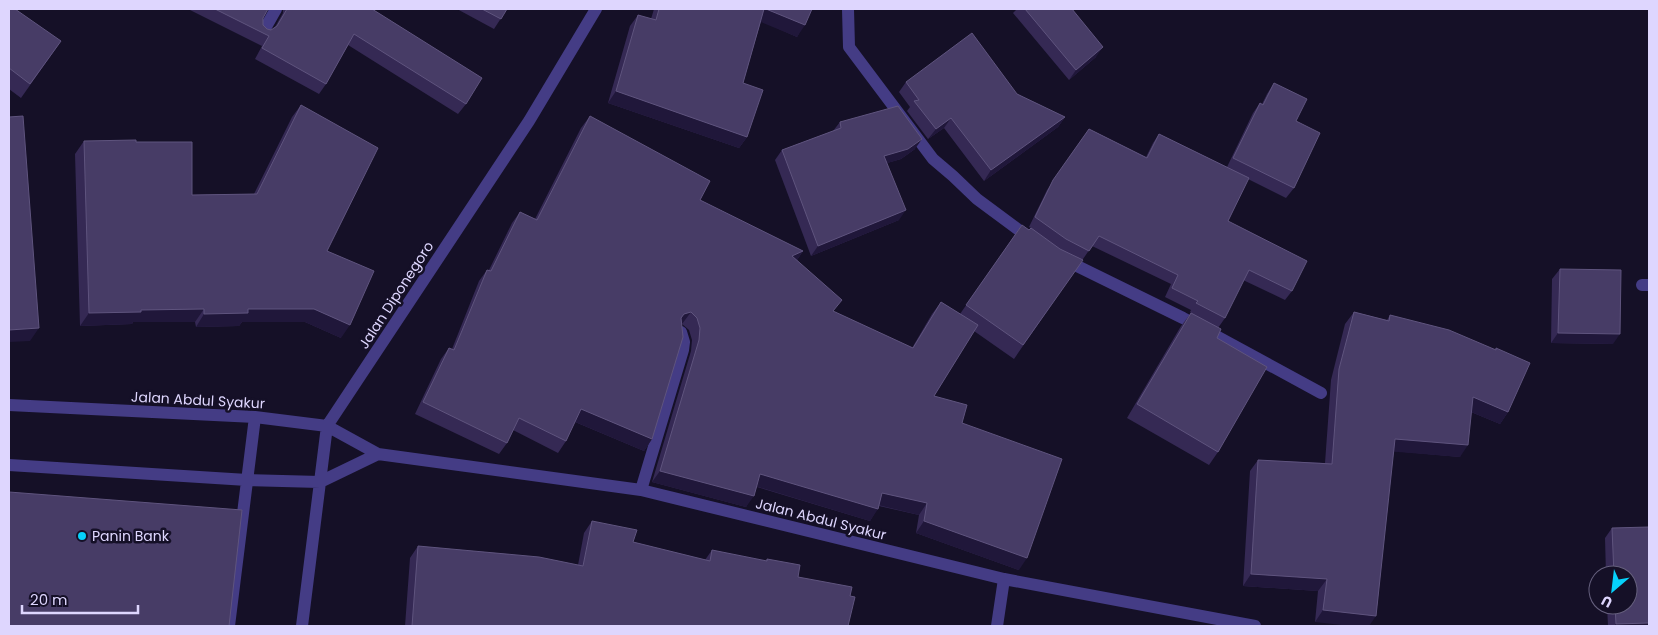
<svg xmlns="http://www.w3.org/2000/svg" width="1658" height="635" font-family="Poppins,sans-serif">
  <style>
    .lines { fill: none; stroke-linecap: round; stroke-linejoin: round }
    .minor { stroke: #443c85; stroke-width: 12 }
    .wall { fill: #352954 }
    .shaded-wall { fill: #20173a }
    .building { fill: #473c66; stroke: #5f547e }
    .poi-dot { fill: #06d1fb; stroke: #151027; stroke-width: 2 }
    .labels { text-anchor: middle; stroke-width: 5; stroke-linejoin: round; paint-order: stroke }
    .street-label { font-size: 14px; fill: #ded6fe; stroke: #151027 }
    .poi-label { font-size: 14px; fill: #ded6fe; stroke: #151027; text-anchor: start }
  </style>
  <rect width="100%" height="100%" fill="#151027"/>
  <g class="lines">
    <path class="minor" d="M848,9l1,38 84,112 20,17 24,23 54,40
      M263,32l13,-23
      M1063,259l120,59 138,75
      M1642,285h7
      M9,405l246,12 72,9 51,28 263,36 363,89 251,47
      M9,465l238,15 73,2 58,-28
      M641,490l42,-140 1,-8 -3,-10
      M229,626l26,-209
      M302,626l25,-200 202,-305 67,-112
      M997,626l7,-47"/>
  </g>
  <path class="wall" d="M9,9l52,32 -40,57 -12,-9z
    M188,9h80l-5,9v7l4,4 4,1 4,-3 8,-14v-4h89l94,95 -8,10 -110,-69 -22,39 -7,10 -64,-35 7,-13z
    M457,9h50l-13,20z
    M654,9h158l-15,28 -36,-16 -18,62 4,54 -8,11 -131,-45 22,-77 8,-11 13,4z
    M1017,9h55l24,48 -27,23 -56,-67z
    M906,82l111,12 48,23 -7,10 -74,54 -40,-53 -16,11 -21,-28 3,-4 -11,-15z
    M1274,83l22,38 -2,67 -8,10 -38,-19 -20,42 64,70 -7,9 -42,-20 -18,38 -7,10 -1,10 1,114 -9,13 -82,-47 54,-92 10,-13 -1,-1 1,-2 -26,-13 6,-13 -79,-38 -78,113 -40,-28 -40,65 28,27 57,147 -103,-37 3,-18 -40,-9 -9,15 -113,-34 -11,20 -94,-25 39,-131 1,-11 -3,-10 -7,-6 -30,115 -8,12 -69,-29 -9,19 -8,12 -45,-23 -6,13 -8,11 -84,-40 26,-55 8,-11 3,1 27,-68 8,-11h2l23,-47 8,-11 15,7 46,-91 9,-12 110,84 103,51 -6,9 37,52 78,36 20,-34 9,-12 19,12 62,-89 7,5 2,-2 -2,-1 18,-37 42,-61 57,28 7,-14 6,-9 68,33 26,-54 7,-10 2,1 5,-10z
    M301,105l26,146 14,87 -36,-16h-63l-3,4 -43,1 -1,-5h-62l-1,2 -52,2 -5,-172 9,-13 52,1 56,53 62,-1 38,-77z
    M840,122l75,27 -14,10 -14,4 12,57 -88,36 -36,-96 7,-10 51,-19z
    M1560,269l53,75 -62,-1 1,-64z
    M1354,312l33,8 3,-5 105,35 1,-2 12,64 -8,12 -29,-12 -11,45 -67,-6 -17,165 -61,6 3,-31 -75,-5 7,-115 8,-11 67,3 6,-83 14,-56z
    M592,521l41,21 72,18 7,-10 54,11 1,-2 31,18 52,19 -2,30h-443l5,-68 8,-12 160,19 6,-32z
    M1612,528l37,98h-41l-1,-21h21v-30h-22l-1,-37z"/>
  <path class="shaded-wall" d="M764,9h2l39,16 -8,12 -41,-17z
    M1103,47l-7,10 -27,23 7,-10z
    M616,91l131,46 -8,11 -131,-45z
    M1065,117l-7,10 -74,54 7,-11z
    M951,118l-7,10 -16,11 8,-10z
    M922,139l-7,10 -14,10 -24,7 7,-10z
    M906,210l-7,10 -88,36 7,-10z
    M803,251l-8,12 -3,-7z
    M204,309l-9,13h-62l-1,2 -52,2 9,-13 52,-3z
    M248,309h66l36,16 -9,13 -36,-16h-63l-3,4 -43,1 8,-13z
    M691,312l-9,12 -7,2 9,-12z
    M39,328l-9,13 -21,1v-12z
    M1558,333l62,1 -7,10 -62,-1z
    M1473,397l35,15 -8,12 -36,-15z
    M581,409l71,30 -8,12 -71,-30z
    M1395,439l73,6 -8,12 -74,-6z
    M660,471l94,25 -8,11 -94,-25z
    M760,474l118,35 -8,12 -118,-36z
    M882,493l45,10 -8,12 -45,-11z
    M924,521l103,37 -8,12 -103,-37z
    M1251,574l76,5 -9,12 -75,-5z
    M1323,610l53,6 -7,10h-19l-35,-4z
    M1649,623v3h-35l2,-2z"/>
  <path class="building" d="M9,9h6l46,32 -31,43 -21,-16z
    M215,9h53l-5,9v7l4,4 4,1 6,-4 10,-17h85l110,69 -16,26 -112,-70 -28,50 -64,-36 7,-12z
    M482,9h25l-6,10z
    M659,9h105l-21,74 20,7 -16,47 -131,-46 22,-76 18,5z
    M766,9h46l-7,16z
    M1025,9h47l31,38 -27,23z
    M972,33l45,61 48,23 -74,53 -40,-52 -15,11 -22,-28 5,-1 -13,-18z
    M1274,83l33,16 -11,22 24,12 -26,55 -61,-30 27,-55 3,2z
    M301,105l77,43 -51,103 47,20 -24,54 -36,-16h-66v4l-44,1v-5l-63,1v2l-52,1 -5,-172 52,-1v2h56v53l65,-1z
    M898,106l24,33 -14,10 -24,7 22,54 -88,36 -36,-96 59,-22 -1,-6z
    M23,116l16,212 -30,2v-213z
    M590,116l120,65 -10,19 103,51 -11,5 50,44 -9,11 80,37 28,-46 37,23 -44,71 33,9 -5,18 100,36 -35,99 -103,-37 3,-18 -45,-10 -4,16 -118,-35 -6,22 -94,-25 39,-131 1,-12 -3,-10 -6,-6 -7,2 -3,4 2,19 -31,102 -71,-30 -15,32 -47,-23 -12,25 -84,-41 26,-54 5,2 33,-80 4,1 29,-59 17,8z
    M1089,129l58,29 12,-24 90,44 -21,43 79,40 -15,30 -43,-21 -24,48 -29,-15 2,-2 -26,-13 6,-13 -79,-39 -10,15 -23,-12 -31,-22 18,-37z
    M1022,225l7,5 2,-2 29,21 23,11 -60,85 -57,-40z
    M1560,269l61,1 -1,64 -62,-1z
    M1354,312l35,9 1,-6 59,15 47,20v-2l34,15 -22,49 -35,-15 -5,48 -73,-6 -19,177 -53,-6 4,-31 -76,-5 7,-114 74,4 7,-95z
    M1191,313l30,16 -4,9 50,29 -49,85 -81,-48z
    M9,492l233,18 -13,116h-220z
    M592,521l45,9 -4,12 77,19 2,-11 55,11v-2l33,6 -2,12 54,10 -2,9 5,1 -7,29h-436l6,-80 121,11 44,9z
    M1649,527v96l-33,1 -1,-19h13v-30h-14l-2,-47z"/>
  <circle class="poi-dot" cx="82" cy="536" r="5"/>
  <g class="labels">
    <g class="street-label">
      <text transform="translate(396 295) rotate(-57)" y="5">Jalan Diponegoro</text>
      <text transform="translate(198 400) rotate(3)" y="5">Jalan Abdul Syakur</text>
      <text transform="translate(821 519) rotate(14)" y="5">Jalan Abdul Syakur</text>
    </g>
    <g class="poi-label">
      <text x="92" y="541">Panin Bank</text>
    </g>
  </g>
  <rect width="1658" height="635" fill="none" stroke="#ded6fe" stroke-width="20"/>
  <g transform="translate(1613 590) rotate(208)"><circle r="24" fill="#151027" stroke="#655f7d"/>
  <path d="M0-4L9 19L0 12L-9 19Z" fill="#06d1fb"/>
  <text y="-8" font-size="14" font-weight="bold" text-anchor="middle" fill="#ded6fe">U</text>
  </g>
  <path d="M22 605v8h116v-8" fill="none" stroke="#ded6fe" stroke-width="2.5"/>
  <text x="30" y="605" font-size="15" fill="#ded6fe" stroke="#151027" stroke-width="4" paint-order="stroke">20 m</text>
</svg>
